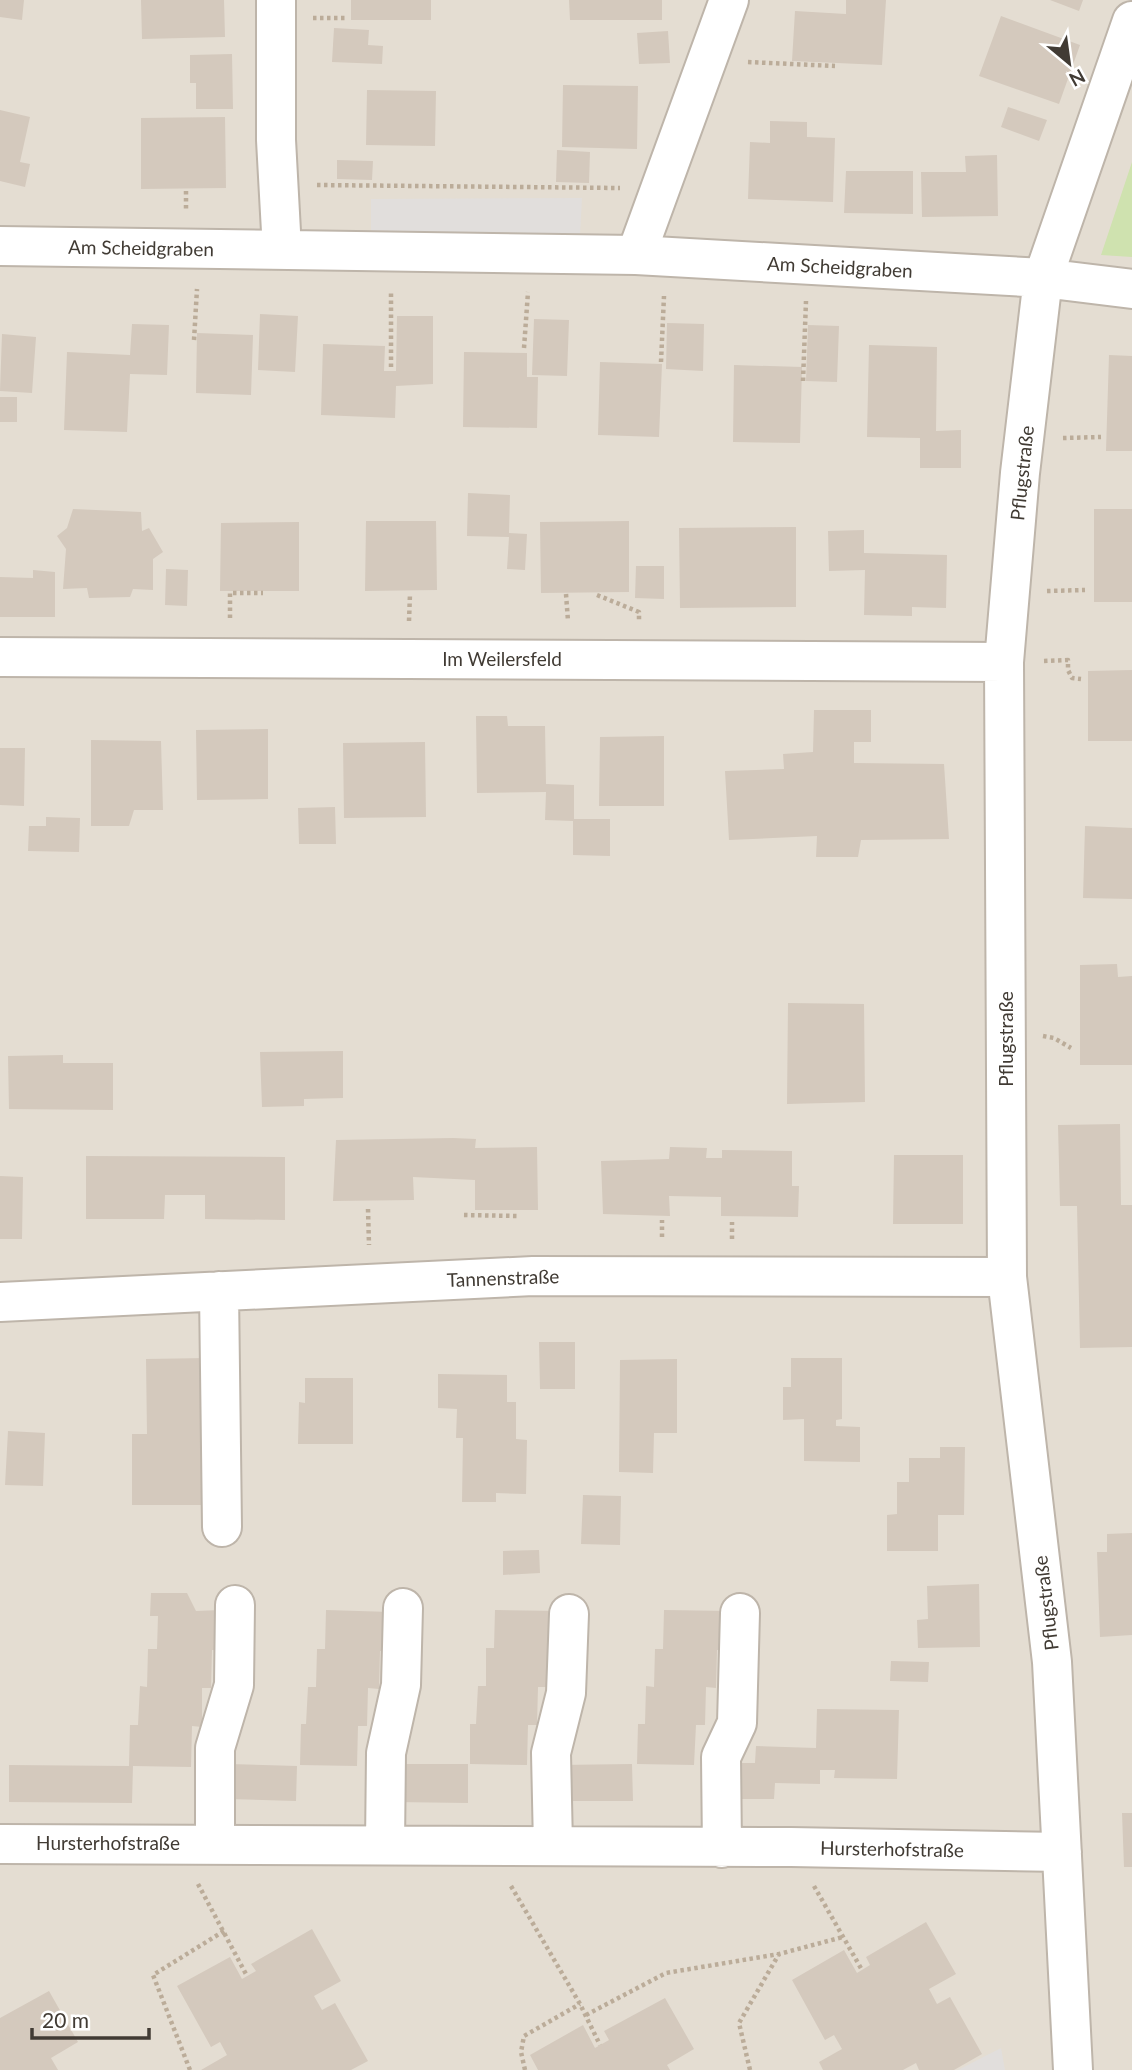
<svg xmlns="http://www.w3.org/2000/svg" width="1132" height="2070" font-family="Lato,sans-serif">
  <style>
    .residential { fill: #e4ddd2 }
    .green { fill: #cfe2af }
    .parking { fill: #e1dedc }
    .building { fill: #d4c9bd }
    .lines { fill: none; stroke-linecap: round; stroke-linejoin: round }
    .minor-casing { stroke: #beb5aa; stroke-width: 42 }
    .path { stroke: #bbac99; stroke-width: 4.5; stroke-dasharray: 3.5 3.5; stroke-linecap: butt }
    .minor { stroke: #fff; stroke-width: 38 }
    .labels { text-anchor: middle; stroke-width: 5; stroke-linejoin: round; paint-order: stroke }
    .street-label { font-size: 19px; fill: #413b34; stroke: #fff }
  </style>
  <rect width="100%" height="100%" fill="#f0ebe3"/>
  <path class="residential" d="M0,0h1132v2070h-1132z"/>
  <path class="green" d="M1132,162v95l-31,-2z"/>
  <path class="parking" d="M582,198l-3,56 -208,-4v-51z
    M1001,2048l4,22h-47z"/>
  <path class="building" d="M0,0h24l-2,20 -22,-3z
    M141,0h83l1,37 -83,2z
    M351,0h80v20h-80z
    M569,0h93v20h-92z
    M846,0h40l-4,65 -90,-4 3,-50 51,3z
    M1050,0h33l-4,11z
    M1001,16l79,29 -21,59 -80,-28z
    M334,28l35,2 -1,15 15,1 -1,18 -50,-2z
    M668,31l2,32 -31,1 -2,-31z
    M232,54l1,55h-37v-26h-6v-28z
    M563,85l75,1 -1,63 -75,-2z
    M367,90l69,1 -1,55 -69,-1z
    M1008,107l39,13 -8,21 -38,-14z
    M0,110l30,7 -10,45 10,2 -5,23 -25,-6z
    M225,117l1,71 -85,1v-71z
    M770,121l37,1v15l28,1 -2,64 -85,-3 2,-57 20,1z
    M557,150l33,2 -1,31 -33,-1z
    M997,155l1,61 -76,1 -1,-45h45l-1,-16z
    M337,160l36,1 -1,19 -35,-1z
    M846,171h67v43l-69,-1z
    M260,314l38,2 -3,56 -37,-2z
    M397,316h36v68l-37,2 -1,32 -74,-3 2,-71 62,2 -1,25h12z
    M534,319l35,1 -2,56 -35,-1z
    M667,323l37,1 -1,47 -37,-2z
    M132,324l37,1 -2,50 -37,-1 -3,58 -63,-2 3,-78 63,3z
    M808,325l31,1 -2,56 -31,-1z
    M197,333l56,2 -2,60 -55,-2z
    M2,334l34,3 -4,56 -32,-2z
    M869,345l68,2 -1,84 25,-1v38h-41v-30l-53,-1z
    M464,352l63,1v24h11l-1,51 -74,-1z
    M1109,355l23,1v95h-26z
    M600,362l62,2 -3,73 -61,-2z
    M734,365l68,2 -2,76 -67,-1z
    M0,397h17v25h-17z
    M468,493l42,2 -1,38 18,1 -2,36 -18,-1 2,-32 -42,-1z
    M73,509l68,3 1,19 7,-3 14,24 -10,7v31l-20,-1 -3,8 -41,1 -2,-10 -24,1 3,-40 -9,-13 10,-8z
    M1094,509h38v93h-38z
    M366,521h70l1,69 -72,1z
    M629,521v71l-88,1 -1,-71z
    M299,522v69h-79l1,-68z
    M796,527v80l-116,1 -1,-80z
    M864,530v23l83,2 -1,53 -34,-1v9l-48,-1 1,-45 -36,1 -1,-40z
    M636,566h28v33l-29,-1z
    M166,569l22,1 -1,36 -22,-1z
    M33,570l22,2v45h-55v-40l33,1z
    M1132,670v71h-44v-70z
    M814,710h57v32h-17v21l90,1 5,75 -88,1 -3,17h-42l1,-21 -88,4 -4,-69 59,-2 -1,-15 30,-2z
    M476,716h31l1,10h37l1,58 28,1v34h36v37l-37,-1v-34l-28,-1 1,-28 -69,1z
    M268,729v70l-71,1 -1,-70z
    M664,736v70h-65l1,-69z
    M91,740l70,1 2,69h-29l-5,16h-38z
    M425,742l1,75 -82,1 -1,-75z
    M0,748h25l-1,58 -24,-1z
    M335,807l1,37h-37l-1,-36z
    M46,817l34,1 -1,34 -51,-1 1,-25h17z
    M1085,826l47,2v71l-49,-1z
    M1117,964l1,13 14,-1v89h-52v-100z
    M788,1003l76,1 1,98 -78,2z
    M343,1051v47l-39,1v7l-42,1 -2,-55z
    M63,1055v8h50v47l-104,-1 -1,-53z
    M1120,1124l1,81h11v142l-52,1 -3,-142h-17l-2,-81z
    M453,1138l23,1 -1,9 62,-1 1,63h-63v-30l-62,-3 1,23 -81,1 3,-61z
    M670,1147l37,1 -1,10h16v-8l70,1v35h7l-1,31 -77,-1v-19l-52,-1 1,20 -67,-2 -2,-53 68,-2z
    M894,1155h69v69h-70z
    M86,1156l199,1v63l-80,-1v-24h-40l-1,24h-78z
    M0,1176l23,1 -1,62h-22z
    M539,1342h36v47h-35z
    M207,1358l1,147h-76v-71h15l-1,-75z
    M791,1358h51v61l-6,1v6l24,1v35l-56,-1v-42l-21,1v-33h8z
    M677,1359v74h-23l-1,40 -34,-1 1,-112z
    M438,1374l69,1v27h9v37l11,1 -1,54 -30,-1v9h-34l1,-64h-7l1,-29 -19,-1z
    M305,1378h48v66h-55l1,-42 6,1z
    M8,1431l37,2 -2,53 -38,-1z
    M940,1447h25l-1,68h-26v36h-51v-36l10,-1v-32h12v-24h31z
    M583,1495l38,1 -1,49 -39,-1z
    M1132,1533v102l-32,2 -3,-85h10v-18z
    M539,1550l1,23 -37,2v-24z
    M979,1584l1,63 -62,1 -1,-28 11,-1 -1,-33z
    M151,1593h36l9,18 25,-1 -1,40h-8l-1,38h-9v39l-10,-1 -1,41 -58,-1 -1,37 -123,-1v-37l120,1 1,-41h8l2,-39 7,1 1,-38h9l1,-33h-8z
    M326,1610l65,2 -2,39h-9l-1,38 -11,-1 -1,38h-9l-1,40 -57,-1 1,-41h5l2,-37h8l1,-38h8z
    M495,1610l66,1 -13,76h-10l-1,38h-9l-1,40 -57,-1v-40h6l2,-38h8v-38h8z
    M664,1610l65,1 -1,39h-11l-1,38 -10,-1 -1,38h-9l-2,40 -57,-1 1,-40h7l1,-38 8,1 1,-38h8z
    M891,1661l38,1 -1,20 -38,-1z
    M817,1709l82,1 -2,69 -63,-1 1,-8h-15v14l-45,-1 -1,16h-41v-36h22l1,-17 60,2z
    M229,1764l68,2 -1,35 -68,-2z
    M394,1764h74v39l-74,-1z
    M632,1764l1,37h-73v-36z
    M1122,1813h10v54h-8z
    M926,1922l30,52 -27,15 8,15 13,-7 32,57 -28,16h-35l-3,-7 -13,7h-80l-4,-8 23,-13 -8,-14 -9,5 -33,-60 52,-30 13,23 13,-8 -4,-8z
    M312,1929l29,52 -27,15 8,14 13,-7 33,58 -17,9h-150l26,-15 -7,-13 -9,5 -34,-61 53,-29 12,22 14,-8 -5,-7z
    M49,1991l29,51 -27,16 7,12h-58v-52z
    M665,1998l29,51 -27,16 3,5h-132l-8,-15 53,-30 12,23 14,-8 -5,-9z"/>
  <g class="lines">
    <g class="minor-casing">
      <path id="minor" d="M276,0v140l6,110
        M0,246l636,9 407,23 89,11
        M636,255l93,-255
        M0,657l1004,5
        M219,1291l3,236
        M0,1302l533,-26 474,1
        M0,1844l791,3 271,5
        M215,1844v-96l19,-63 1,-80
        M385,1845l1,-92 15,-68 2,-77
        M553,1846l-2,-93 15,-60 3,-79
        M722,1848l-1,-91 16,-34 3,-110
        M1073,2070l-21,-408 -45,-385 -3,-615 16,-189 23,-195 89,-257"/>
    </g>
    <path class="path" d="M313,18h34
      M748,62l87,4
      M317,185l303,3
      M186,191v20
      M194,340l3,-51
      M524,348l4,-56
      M661,362l3,-66
      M391,367v-76
      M803,381l3,-80
      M1063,438l38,-1
      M1047,591l38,-1
      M566,594l2,27
      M597,595l42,17v9
      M230,618v-25h33
      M409,621l1,-27
      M1044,661l24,-1v10l4,8 9,1
      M1043,1036l11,2 17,10
      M368,1209l1,36
      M464,1215l55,1
      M662,1237v-17
      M732,1239v-17
      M198,1884l49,92
      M511,1886l69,118 20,41
      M814,1886l48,84
      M586,2015l80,-42 113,-19 64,-17
      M190,2070l-37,-95 71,-44
      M525,2070l-4,-18 3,-16 56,-32
      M750,2070l-11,-47 40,-69"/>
    <use href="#minor" class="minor"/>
  </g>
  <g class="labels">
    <g class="street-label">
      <text transform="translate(141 248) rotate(1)" y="7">Am Scheidgraben</text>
      <text transform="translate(840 267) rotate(3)" y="7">Am Scheidgraben</text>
      <text transform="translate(1022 473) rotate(-84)" y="7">Pflugstraße</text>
      <text x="502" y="666">Im Weilersfeld</text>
      <text transform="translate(1006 1039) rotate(-90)" y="7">Pflugstraße</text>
      <text transform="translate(503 1278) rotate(-2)" y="7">Tannenstraße</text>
      <text transform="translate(1046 1603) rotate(-97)" y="7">Pflugstraße</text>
      <text x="108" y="1850">Hursterhofstraße</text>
      <text transform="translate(892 1849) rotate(1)" y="7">Hursterhofstraße</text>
    </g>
  </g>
  <g transform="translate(1069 63) rotate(151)" stroke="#ffffff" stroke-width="5" paint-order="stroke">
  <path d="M0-5L12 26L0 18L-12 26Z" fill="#413b34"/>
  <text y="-10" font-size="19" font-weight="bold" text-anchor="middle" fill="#413b34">N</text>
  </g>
  <path d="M32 2028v10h117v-10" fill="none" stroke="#413b34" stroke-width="3.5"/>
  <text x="42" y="2028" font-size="21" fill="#413b34" stroke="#ffffff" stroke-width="5" paint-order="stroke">20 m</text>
</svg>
